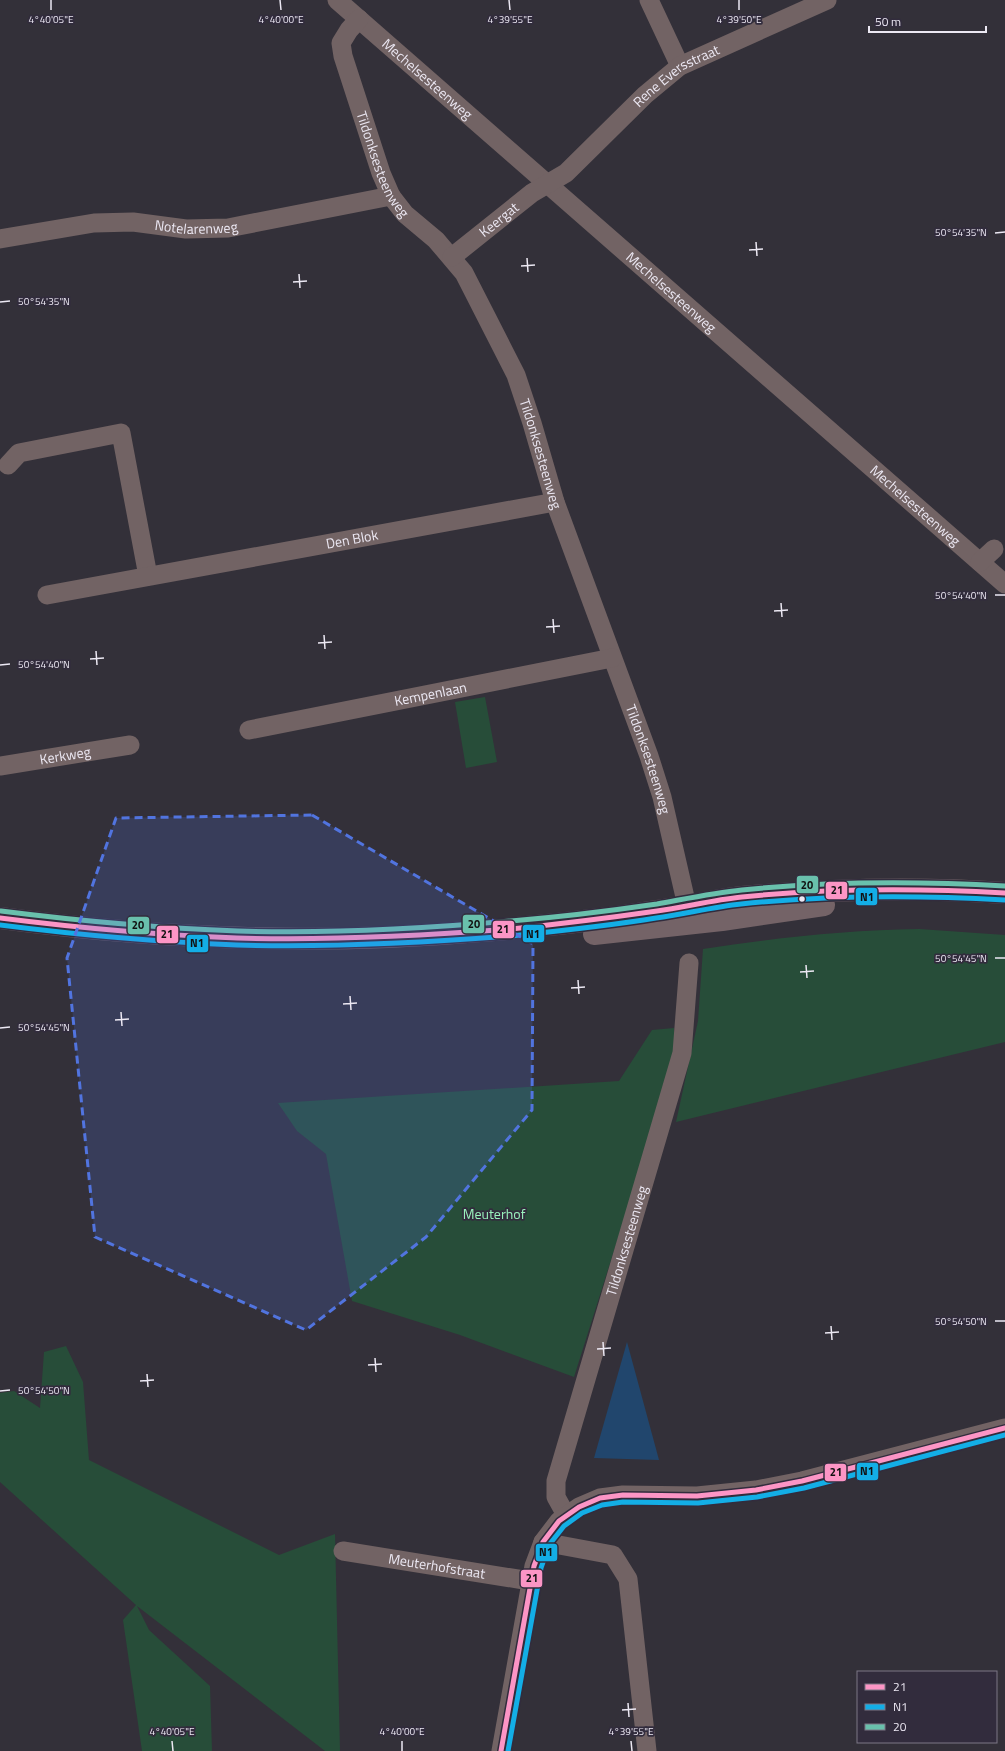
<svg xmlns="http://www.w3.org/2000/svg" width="1005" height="1751" font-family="'Titillium Web',sans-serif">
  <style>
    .green { fill: #274d39 }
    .water { fill: #21466d }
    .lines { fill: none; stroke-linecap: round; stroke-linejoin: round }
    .minor { stroke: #726364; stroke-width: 19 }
    .major { stroke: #746367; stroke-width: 22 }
    .bus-1-casing { stroke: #322c3d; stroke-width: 8 }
    .bus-2-casing { stroke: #322c3d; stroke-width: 8 }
    .bus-3-casing { stroke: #322c3d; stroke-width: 8 }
    .bus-1 { stroke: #fc95c5; stroke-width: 5 }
    .bus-2 { stroke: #13aee6; stroke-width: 5 }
    .bus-3 { stroke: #69c0ac; stroke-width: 5 }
    .marked { fill: #5174df; fill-opacity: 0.2; stroke: #5174df; stroke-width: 3; stroke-dasharray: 8 5; stroke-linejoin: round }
    .ticks { fill: none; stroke: #ece8f3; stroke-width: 1.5 }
    .bus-dot { fill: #ece8f3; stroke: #322c3d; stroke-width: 1.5 }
    .labels { text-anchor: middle; stroke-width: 3.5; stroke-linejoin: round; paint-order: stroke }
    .street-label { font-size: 14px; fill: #ece8f3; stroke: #322c3d }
    .park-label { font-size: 14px; fill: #9af3bd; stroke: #322c3d }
    .ticks-label { font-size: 10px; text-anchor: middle; fill: #ece8f3; stroke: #322c3d; stroke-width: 3.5; stroke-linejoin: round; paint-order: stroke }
    .line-badge { stroke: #322c3d; stroke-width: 1.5 }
    .pale-badge-label { font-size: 11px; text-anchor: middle; font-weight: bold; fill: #111 }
  </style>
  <rect width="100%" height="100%" fill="#333039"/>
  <path class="green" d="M485,697l12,65 -31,6 -11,-66z
    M919,929l86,6v107l-329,80 22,-101 5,-72c72,-11 143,-19 216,-20z
    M674,1028v33l-100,316 -114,-42 -108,-34 -26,-147 -29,-23 -19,-28 341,-22 33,-51z
    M66,1346l17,36 6,78 190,95 56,-21 5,217h-15l-188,-145 12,24 61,56 2,65h-70l-19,-131 13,-15 -136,-123v-89l14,-2 26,17 4,-56z"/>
  <path class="water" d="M627,1342l32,118 -65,-2z"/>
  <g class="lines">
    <g class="minor">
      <path id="s1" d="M337,0l668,584"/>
      <path d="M649,0l31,66"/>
      <path id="s2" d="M359,19l-10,11 -8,13 2,13 38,117 10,23 14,18 31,26 28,33 52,102 16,48 23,79 94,254 13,41 25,109 6,14"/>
      <path id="s3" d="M0,239l94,-16 39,-1 53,7 42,-1 163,-32"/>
      <path id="s4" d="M452,257l80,-64 34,-20 79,-78 35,-29 147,-66"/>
      <path d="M8,465l11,-12 102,-20 27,143"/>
      <path d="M980,562l14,-13"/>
      <path id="s5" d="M47,595l508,-93"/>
      <path id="s6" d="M249,730l363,-72"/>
      <path id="s7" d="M0,766l130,-21"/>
      <path id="s8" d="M566,1515l-10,-18v-16l126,-428 7,-90"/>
      <path d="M543,1542l70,13 15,24 19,172"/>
      <path id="s9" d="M343,1551l187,30"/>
      <path d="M501,1751l33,-185 9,-24 16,-21 20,-14 21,-9 23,-3 74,1 59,-6 46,-9 203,-53"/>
    </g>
    <path class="major" d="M0,918c158,21 321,27 480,13 41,-3 81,-7 121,-12 29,-4 57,-8 86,-13 18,-3 36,-7 55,-9 87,-8 175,-10 263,-4
      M594,934l128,-14 102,-15"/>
    <g class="bus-1-casing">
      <path id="bus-1" d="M0,918c79,10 158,17 237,20 92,3 183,-2 274,-9 49,-5 97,-11 146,-18 28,-4 56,-11 85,-14 87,-9 175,-9 263,-4
        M501,1751l33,-185 9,-24 16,-21 20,-14 21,-9 23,-3 74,1 59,-6 46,-9 203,-53"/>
    </g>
    <g class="bus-2-casing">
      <path id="bus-2" d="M0,925c79,10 158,17 237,20 91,3 183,-2 274,-9 48,-5 97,-10 145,-18 29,-4 57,-11 85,-14 88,-9 176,-9 264,-4
        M508,1751l33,-183 8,-23 15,-19 18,-13 20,-8 21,-3 75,1 59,-6 47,-9 201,-53"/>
    </g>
    <g class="bus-3-casing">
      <path id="bus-3" d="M1,911c79,10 158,17 237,20 91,3 182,-2 273,-10 49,-4 98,-10 146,-17 28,-5 56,-11 85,-14 87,-9 175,-9 263,-4"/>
    </g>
    <use href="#bus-1" class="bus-1"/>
    <use href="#bus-2" class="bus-2"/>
    <use href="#bus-3" class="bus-3"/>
  </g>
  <path class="marked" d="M312,815l221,129 -1,166 -106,127 -120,93 -211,-93 -28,-279 49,-140z"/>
  <path class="ticks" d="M51,0v10M280,0l1,10M509,0l1,10M739,0v10M995,233l10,-1M756,242l1,14M749,250l14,-1M527,258l1,14M521,266l14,-1M299,274l1,14M293,282l14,-1M0,302l10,-1M995,595h10M781,603l1,14M774,611l14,-1M553,619l1,14M546,627l14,-1M324,635l1,14M318,643l14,-1M96,651l1,14M90,659l14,-1M0,665l10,-1M995,958h10M806,965l1,13M800,972l14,-1M578,980l1,14M571,988l14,-1M350,996l1,14M343,1004l14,-1M121,1012l1,14M115,1020l14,-1M0,1028l10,-1M995,1321h10M831,1326l1,14M825,1333l14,-1M603,1342l1,14M597,1349l14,-1M375,1358l1,14M368,1365l14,-1M147,1374l1,13M140,1381l14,-1M0,1391l10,-1M628,1703l1,14M622,1710l14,-1M172,1741l1,10M402,1741v10M631,1741l1,10"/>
  <circle class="bus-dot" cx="802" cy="899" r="3.5"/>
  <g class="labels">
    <g class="street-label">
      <text dy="5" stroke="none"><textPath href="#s4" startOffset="290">Rene Eversstraat</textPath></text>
      <text dy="5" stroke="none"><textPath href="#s1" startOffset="120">Mechelsesteenweg</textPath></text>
      <text dy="5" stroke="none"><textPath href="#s2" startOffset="159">Tildonksesteenweg</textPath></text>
      <text dy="5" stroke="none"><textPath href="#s4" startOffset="60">Keergat</textPath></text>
      <text dy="5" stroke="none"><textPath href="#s3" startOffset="198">Notelarenweg</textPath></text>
      <text dy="5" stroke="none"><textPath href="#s1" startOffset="444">Mechelsesteenweg</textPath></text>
      <text dy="5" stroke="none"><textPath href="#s2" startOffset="495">Tildonksesteenweg</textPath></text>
      <text dy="5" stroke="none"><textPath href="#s1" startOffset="768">Mechelsesteenweg</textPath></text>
      <text dy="5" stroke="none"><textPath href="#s5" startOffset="310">Den Blok</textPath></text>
      <text dy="5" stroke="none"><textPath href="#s6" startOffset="185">Kempenlaan</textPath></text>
      <text dy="5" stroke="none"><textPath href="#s7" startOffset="66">Kerkweg</textPath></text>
      <text dy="5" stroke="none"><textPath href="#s2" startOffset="819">Tildonksesteenweg</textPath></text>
      <text dy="5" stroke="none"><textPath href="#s8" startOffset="287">Tildonksesteenweg</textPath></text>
      <text dy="5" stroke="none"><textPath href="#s9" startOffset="95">Meuterhofstraat</textPath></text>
    </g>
    <g class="park-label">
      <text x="494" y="1219">Meuterhof</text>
    </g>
  </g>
  <g class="ticks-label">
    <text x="51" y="23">4°40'05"E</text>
    <text x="281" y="23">4°40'00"E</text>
    <text x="510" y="23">4°39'55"E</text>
    <text x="739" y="23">4°39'50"E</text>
    <text x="961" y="236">50°54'35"N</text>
    <text x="44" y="305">50°54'35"N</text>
    <text x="961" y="599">50°54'40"N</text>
    <text x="44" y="668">50°54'40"N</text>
    <text x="961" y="962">50°54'45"N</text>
    <text x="44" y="1031">50°54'45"N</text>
    <text x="961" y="1325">50°54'50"N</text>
    <text x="44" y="1394">50°54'50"N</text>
    <text x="172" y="1735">4°40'05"E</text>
    <text x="402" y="1735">4°40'00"E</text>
    <text x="631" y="1735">4°39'55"E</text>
  </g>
  <g class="line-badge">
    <rect x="796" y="875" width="23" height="19" rx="4" fill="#69c0ac"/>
    <rect x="825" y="881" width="23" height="19" rx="4" fill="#fc95c5"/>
    <rect x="855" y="887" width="23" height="19" rx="4" fill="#13aee6"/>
    <rect x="462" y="914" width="23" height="20" rx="4" fill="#69c0ac"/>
    <rect x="127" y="916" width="23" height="19" rx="4" fill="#69c0ac"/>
    <rect x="492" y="920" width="23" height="19" rx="4" fill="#fc95c5"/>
    <rect x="522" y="924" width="23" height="19" rx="4" fill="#13aee6"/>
    <rect x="156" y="925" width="23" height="19" rx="4" fill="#fc95c5"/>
    <rect x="186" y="934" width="23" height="19" rx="4" fill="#13aee6"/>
    <rect x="856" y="1462" width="23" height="19" rx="4" fill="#13aee6"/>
    <rect x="824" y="1463" width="23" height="19" rx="4" fill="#fc95c5"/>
    <rect x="535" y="1543" width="23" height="19" rx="4" fill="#13aee6"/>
    <rect x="520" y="1569" width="23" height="19" rx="4" fill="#fc95c5"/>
  </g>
  <g class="pale-badge-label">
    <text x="807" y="889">20</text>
    <text x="837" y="894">21</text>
    <text x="867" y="901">N1</text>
    <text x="474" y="928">20</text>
    <text x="138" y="929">20</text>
    <text x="503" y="933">21</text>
    <text x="533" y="938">N1</text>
    <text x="167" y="938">21</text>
    <text x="197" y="947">N1</text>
    <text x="867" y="1475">N1</text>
    <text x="836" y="1476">21</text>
    <text x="546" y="1556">N1</text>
    <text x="532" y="1582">21</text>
  </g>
  <rect x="857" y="1671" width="140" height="72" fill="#322c3d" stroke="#7c7786"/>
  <rect x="865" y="1684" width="20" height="6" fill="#fc95c5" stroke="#7c7786"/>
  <text x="893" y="1691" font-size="12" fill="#ece8f3">21</text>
  <rect x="865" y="1704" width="20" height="6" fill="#13aee6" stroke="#7c7786"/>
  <text x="893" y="1711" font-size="12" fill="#ece8f3">N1</text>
  <rect x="865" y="1724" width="20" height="6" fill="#69c0ac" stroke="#7c7786"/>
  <text x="893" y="1731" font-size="12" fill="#ece8f3">20</text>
  <path d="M869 26v6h117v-6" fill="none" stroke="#ece8f3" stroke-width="2"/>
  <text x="875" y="26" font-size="12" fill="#ece8f3" stroke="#322c3d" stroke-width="3" paint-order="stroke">50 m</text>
</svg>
